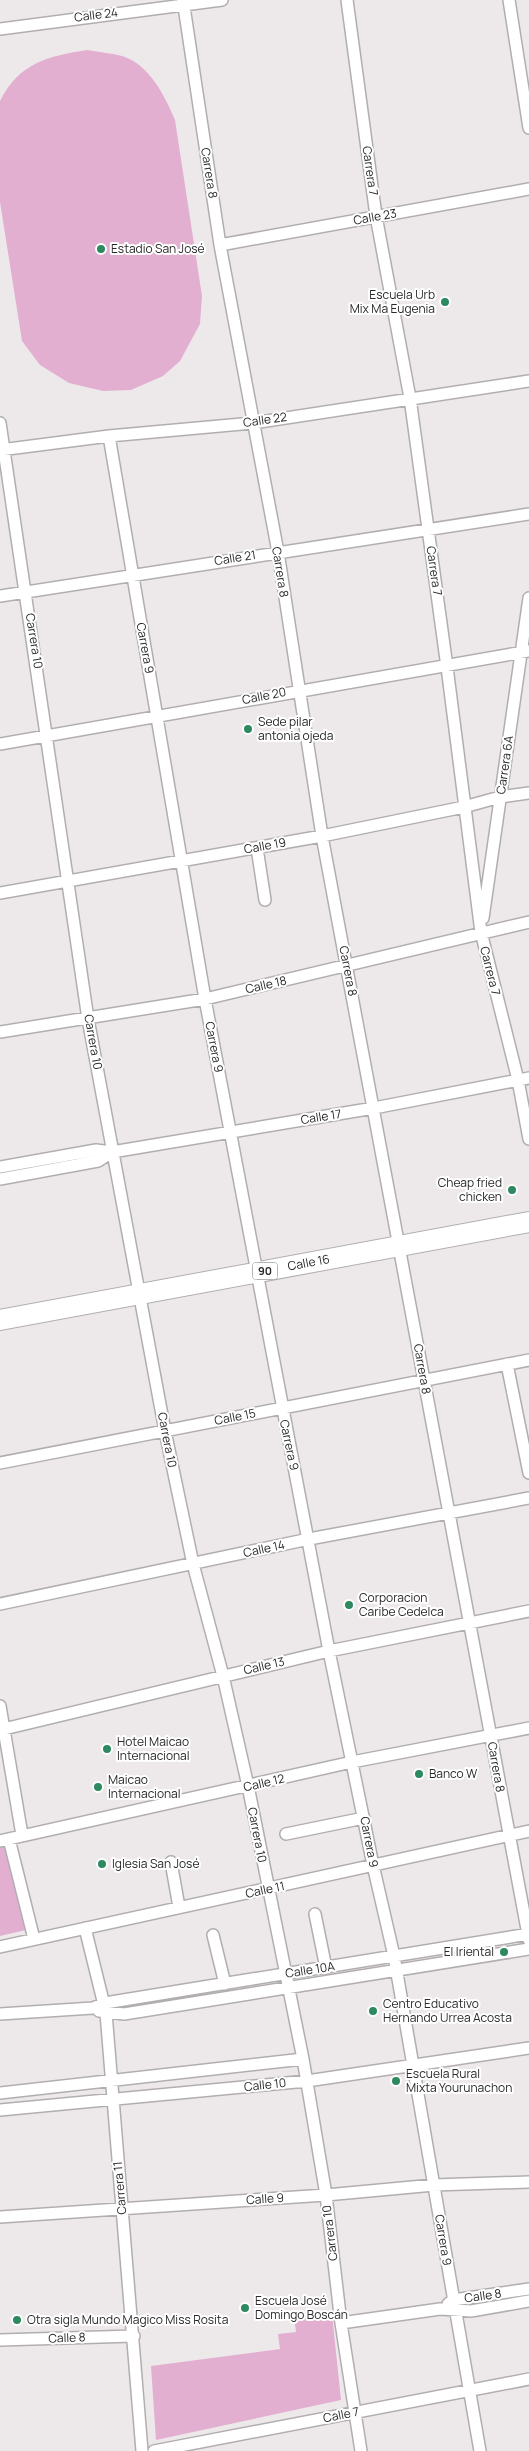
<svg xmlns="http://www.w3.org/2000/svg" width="529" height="2451" font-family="Manrope,sans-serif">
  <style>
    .green { fill: #e3afd0 }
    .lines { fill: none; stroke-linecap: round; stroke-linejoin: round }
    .minor-casing { stroke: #b2aeb0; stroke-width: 14 }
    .trunk-casing { stroke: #b2aeb0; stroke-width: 22 }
    .minor { stroke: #fff; stroke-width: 11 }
    .trunk { stroke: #fff; stroke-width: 20 }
    .poi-dot { fill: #2c8960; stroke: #fff; stroke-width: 2 }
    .labels { text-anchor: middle; stroke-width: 4; stroke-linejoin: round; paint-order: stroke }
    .shield { fill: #fff; stroke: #6a696a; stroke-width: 1 }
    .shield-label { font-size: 11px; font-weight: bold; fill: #2a292a }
    .street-label { font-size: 12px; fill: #2a292a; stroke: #fff }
    .poi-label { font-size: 12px; fill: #2a292a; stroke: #fff; text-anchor: start }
  </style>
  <rect width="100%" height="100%" fill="#ede9eb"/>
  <path class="green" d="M87,50c11,2 23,3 35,6 27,8 43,40 53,64l27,176 -2,28 -20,37 -17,15 -32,14 -28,1 -34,-8 -29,-18 -18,-24 -22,-139v-101c19,-38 48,-45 87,-51z
    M6,1843l20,87 -26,6v-92z
    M332,2314l9,86 -185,40 -5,-74 129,-17 -2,-15 18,-2 -2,-15z"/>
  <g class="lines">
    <g class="minor-casing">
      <path id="minor" d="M183,0l37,245 58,307 44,284 207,1104
        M347,0l29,216 34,182 37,269 34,265 37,148 11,59
        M509,0l20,128
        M0,29l222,-29
        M220,245l309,-56
        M0,423l88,596 77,412 28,133 30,112 25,110 55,273 23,136 15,128 20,128
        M109,436l96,563 124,652 44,214 21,91 86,495
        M0,450l109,-14 144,-13 276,-42
        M0,596l529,-82
        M0,744l529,-93
        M257,848l8,52
        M0,893l322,-57 142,-29 36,-10 29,-4
        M483,918l46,-320
        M0,1032l205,-33 324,-77
        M0,1167l96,-17 16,2 262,-44 155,-30
        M0,1179l98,-18 14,-9
        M507,1364l22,109
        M0,1463l529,-103
        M0,1604l309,-65 220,-41
        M0,1706l22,129
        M0,1730l329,-79 200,-40
        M286,1834l78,-16
        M9,1839l25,100
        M0,1841l352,-79 177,-34
        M171,1862l8,45
        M315,1914l11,54
        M85,1928l21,85 36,438
        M213,1935l12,49
        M0,1947l529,-116
        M99,2011l25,3 405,-65
        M0,2014l93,-6 12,-5 424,-69
        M0,2093l303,-34
        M0,2110l307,-29 222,-33
        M0,2217l326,-22 108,-10 95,-3
        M448,2304l5,-4 76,-11
        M341,2323l99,-14 31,2 58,-10
        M0,2340l134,-4
        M154,2451l375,-72"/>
    </g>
    <g class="trunk-casing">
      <g id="trunk">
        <path id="s1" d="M0,1320l529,-98"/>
      </g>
    </g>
    <use href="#minor" class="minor"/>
    <use href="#trunk" class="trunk"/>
  </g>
  <g class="poi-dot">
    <circle cx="101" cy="249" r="5"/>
    <circle cx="445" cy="302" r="5"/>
    <circle cx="248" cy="729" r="5"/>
    <circle cx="512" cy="1190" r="5"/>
    <circle cx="349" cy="1605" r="5"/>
    <circle cx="107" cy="1749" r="5"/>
    <circle cx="419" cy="1774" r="5"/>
    <circle cx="98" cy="1787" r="5"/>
    <circle cx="102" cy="1864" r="5"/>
    <circle cx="504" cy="1952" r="5"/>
    <circle cx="373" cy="2011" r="5"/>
    <circle cx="396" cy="2081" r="5"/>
    <circle cx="245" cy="2308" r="5"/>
    <circle cx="17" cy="2320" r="5"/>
  </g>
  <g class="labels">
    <rect class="shield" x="252.5" y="1262.5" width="25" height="17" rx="4"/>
    <g class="shield-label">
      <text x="265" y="1275">90</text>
    </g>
    <g class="street-label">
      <text transform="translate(96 15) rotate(-7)" y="4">Calle 24</text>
      <text transform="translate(370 171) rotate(82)" y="4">Carrera 7</text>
      <text transform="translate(209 173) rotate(81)" y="4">Carrera 8</text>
      <text transform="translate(375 217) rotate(-10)" y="4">Calle 23</text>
      <text transform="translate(265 420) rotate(-8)" y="4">Calle 22</text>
      <text transform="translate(235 558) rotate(-9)" y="4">Calle 21</text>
      <text transform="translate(434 571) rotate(82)" y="4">Carrera 7</text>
      <text transform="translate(280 572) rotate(81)" y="4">Carrera 8</text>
      <text transform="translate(34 641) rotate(81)" y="4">Carrera 10</text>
      <text transform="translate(145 648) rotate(80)" y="4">Carrera 9</text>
      <text transform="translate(264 696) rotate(-11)" y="4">Calle 20</text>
      <text transform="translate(505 765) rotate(-82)" y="4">Carrera 6A</text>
      <text transform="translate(265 846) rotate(-10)" y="4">Calle 19</text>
      <text transform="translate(348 971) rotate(79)" y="4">Carrera 8</text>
      <text transform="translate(490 971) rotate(76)" y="4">Carrera 7</text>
      <text transform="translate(266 985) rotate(-13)" y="4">Calle 18</text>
      <text transform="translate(93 1042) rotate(80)" y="4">Carrera 10</text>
      <text transform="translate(214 1047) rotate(79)" y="4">Carrera 9</text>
      <text transform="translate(321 1117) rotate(-9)" y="4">Calle 17</text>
      <text dy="4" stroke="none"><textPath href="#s1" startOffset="314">Calle 16</textPath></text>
      <text transform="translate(422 1369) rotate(80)" y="4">Carrera 8</text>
      <text transform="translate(235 1417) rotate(-11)" y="4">Calle 15</text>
      <text transform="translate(167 1440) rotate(79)" y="4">Carrera 10</text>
      <text transform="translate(289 1445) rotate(78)" y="4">Carrera 9</text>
      <text transform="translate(264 1549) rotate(-12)" y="4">Calle 14</text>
      <text transform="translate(264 1666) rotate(-13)" y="4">Calle 13</text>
      <text transform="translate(496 1767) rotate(80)" y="4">Carrera 8</text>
      <text transform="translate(264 1783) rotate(-13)" y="4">Calle 12</text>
      <text transform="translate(257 1835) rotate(79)" y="4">Carrera 10</text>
      <text transform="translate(369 1842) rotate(79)" y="4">Carrera 9</text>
      <text transform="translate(265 1890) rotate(-12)" y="4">Calle 11</text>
      <text transform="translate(310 1970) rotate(-9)" y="4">Calle 10A</text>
      <text transform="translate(265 2085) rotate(-6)" y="4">Calle 10</text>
      <text transform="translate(120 2188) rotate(-95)" y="4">Carrera 11</text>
      <text transform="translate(265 2199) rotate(-4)" y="4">Calle 9</text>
      <text transform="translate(330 2233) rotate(-97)" y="4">Carrera 10</text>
      <text transform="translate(443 2240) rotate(81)" y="4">Carrera 9</text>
      <text transform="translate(483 2296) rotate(-8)" y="4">Calle 8</text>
      <text transform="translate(67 2338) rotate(-2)" y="4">Calle 8</text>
      <text transform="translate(341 2415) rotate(-11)" y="4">Calle 7</text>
    </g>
    <g class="poi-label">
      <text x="111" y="253">Estadio San José</text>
      <text x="435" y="299" text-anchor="end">Escuela Urb<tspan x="435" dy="14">Mix Ma Eugenia</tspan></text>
      <text x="258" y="726">Sede pilar<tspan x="258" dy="14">antonia ojeda</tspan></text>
      <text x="502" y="1187" text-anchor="end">Cheap fried<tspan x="502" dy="14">chicken</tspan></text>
      <text x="359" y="1602">Corporacion<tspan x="359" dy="14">Caribe Cedelca</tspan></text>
      <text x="117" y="1746">Hotel Maicao<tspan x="117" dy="14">Internacional</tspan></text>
      <text x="429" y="1778">Banco W</text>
      <text x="108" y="1784">Maicao<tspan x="108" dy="14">Internacional</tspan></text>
      <text x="112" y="1868">Iglesia San José</text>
      <text x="494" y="1956" text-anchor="end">El lriental</text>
      <text x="383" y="2008">Centro Educativo<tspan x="383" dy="14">Hernando Urrea Acosta</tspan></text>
      <text x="406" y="2078">Escuela Rural<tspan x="406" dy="14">Mixta Yourunachon</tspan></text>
      <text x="255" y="2305">Escuela José<tspan x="255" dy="14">Domingo Boscán</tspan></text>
      <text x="27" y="2324">Otra sigla Mundo Magico Miss Rosita</text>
    </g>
  </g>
</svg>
